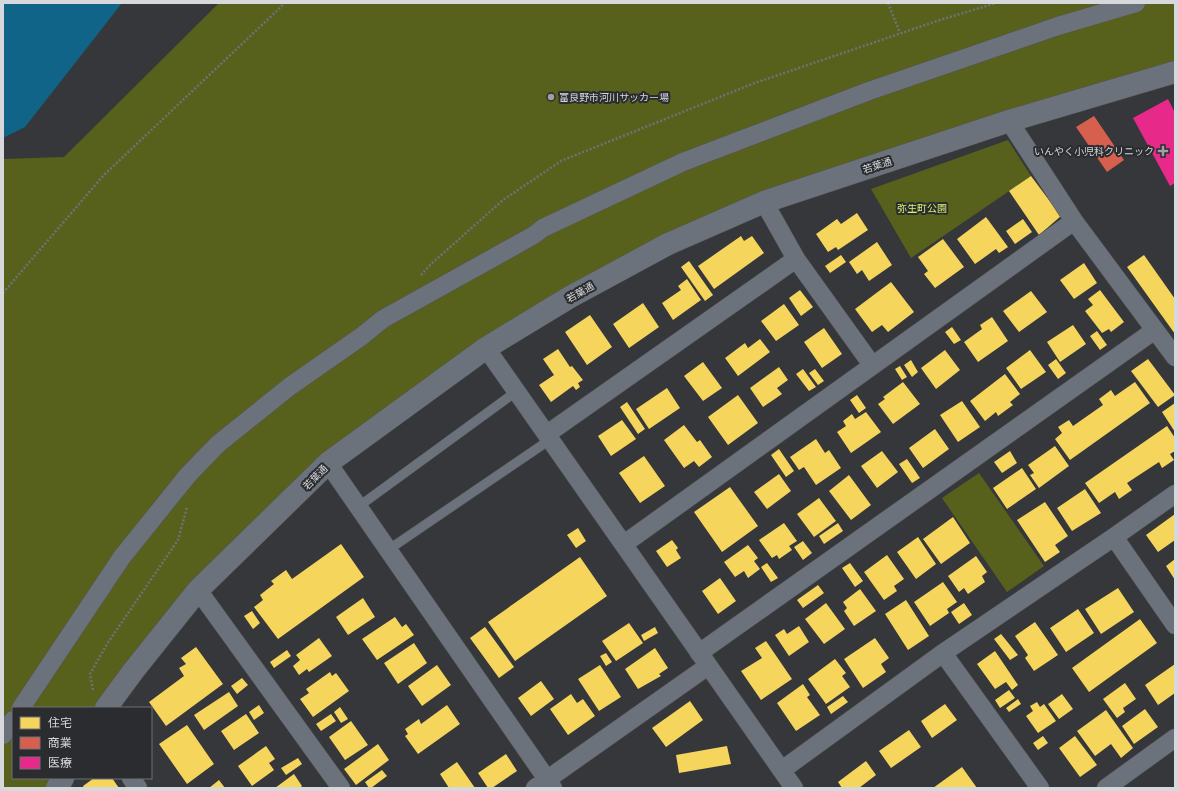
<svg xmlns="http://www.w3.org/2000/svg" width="1178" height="791" font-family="'PT Sans Narrow','Noto Sans JP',sans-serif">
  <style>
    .green { fill: #58611b }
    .water { fill: #0f6487 }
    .homes { fill: #f6d55c }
    .shops { fill: #d6604d }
    .health { fill: #e7298a }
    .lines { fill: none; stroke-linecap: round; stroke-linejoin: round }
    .service-casing { stroke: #535456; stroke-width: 10 }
    .minor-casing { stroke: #535456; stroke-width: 19 }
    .tertiary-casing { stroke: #535456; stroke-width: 23 }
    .path { stroke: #6d7279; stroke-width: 2.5; stroke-dasharray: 2 2; stroke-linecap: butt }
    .service { stroke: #6b727b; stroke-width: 9 }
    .minor { stroke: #6b727b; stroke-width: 18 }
    .tertiary { stroke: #6b727b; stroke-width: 22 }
    .poi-dot { fill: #9ea0a3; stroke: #2a2c30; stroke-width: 1.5 }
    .labels { text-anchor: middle; stroke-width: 4; stroke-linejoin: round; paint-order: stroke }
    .poi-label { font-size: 10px; fill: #d7d8db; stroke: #2a2c30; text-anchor: start }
    .street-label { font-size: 10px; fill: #d7d8db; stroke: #2a2c30 }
    .park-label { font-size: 10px; fill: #dbee6f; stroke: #2a2c30 }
  </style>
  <rect width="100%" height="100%" fill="#35373a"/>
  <path class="green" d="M219,3h956v69l-507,172 -340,219 -222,245h-93v70h50l-6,10h-54v-629l61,-2z
    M1008,140l23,36 -120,82 -40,-69z
    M979,473l65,93 -37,26 -65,-94z"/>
  <path class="water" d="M3,3h119l-97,124 -22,11z"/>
  <path class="homes" d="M1031,176l30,40 -22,19 -30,-44z
    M857,213l11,17 -30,20 -2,-3 -8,5 -12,-18 21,-15 4,5z
    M986,217l22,30 -9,6 -3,-4 -21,15 -18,-25z
    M1023,219l9,13 -17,12 -9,-13z
    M741,236l3,5 8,-5 12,17 -50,36 -16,-23z
    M943,239l21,28 -29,21 -11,-14 4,-3 -10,-14z
    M877,242l15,23 -23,16 -7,-11 -5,4 -8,-12z
    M841,255l5,7 -16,11 -5,-7z
    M1144,255l31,44v35l-48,-67z
    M689,261l24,34 -8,6 -24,-34z
    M1084,263l13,20 -23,16 -14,-19z
    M687,279l14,21 -28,20 -11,-17 19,-13 -3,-4z
    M891,282l23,30 -26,20 -6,-7 -10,7 -17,-23z
    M800,290l13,17 -12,9 -12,-18z
    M1100,290l24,32 -13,10 -2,-3 -7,4 -17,-22 8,-6 -5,-6z
    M1031,291l16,21 -28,20 -16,-21z
    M643,303l16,24 -30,21 -16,-24z
    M784,304l15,21 -23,16 -15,-20z
    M590,315l22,32 -25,18 -22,-33z
    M992,317l16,24 -30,21 -14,-20 18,-13 -2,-4z
    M1073,325l13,19 -26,18 -13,-20z
    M952,327l9,13 -7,4 -9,-12z
    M824,328l18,26 -20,14 -18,-26z
    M1097,331l10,14 -7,5 -10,-14z
    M760,339l10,13 -32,24 -13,-18 20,-15 3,5z
    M558,349l12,18 2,-1 11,14 -5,3 2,4 -4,3 -3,-4 -22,16 -12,-17 15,-10 -11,-16z
    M945,350l15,20 -24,19 -15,-21z
    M1030,350l16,22 -25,17 -15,-21z
    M1056,359l10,14 -8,6 -10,-14z
    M1148,359l27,36 -17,12 -27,-36z
    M911,360l7,12 -6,5 -8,-12z
    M703,362l19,26 -19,13 -19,-25z
    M900,366l7,11 -5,3 -7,-11z
    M779,367l9,13 -11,8 5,6 -19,13 -13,-19z
    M803,369l13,18 -7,4 -13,-17z
    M815,369l9,12 -6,4 -9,-12z
    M1005,374l15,20 -10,8 3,3 -15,11 -2,-4 -11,9 -15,-20z
    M903,382l17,22 -27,20 -15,-20 7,-5 -2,-2z
    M1135,382l15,21 -80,57 -15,-21 7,-6 -4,-6 11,-7 4,6 30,-21 -4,-6 12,-9 4,6z
    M667,388l13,20 -31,21 -13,-20z
    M738,395l20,28 -30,22 -20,-28z
    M857,395l9,13 -7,5 -9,-13z
    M962,401l18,26 -22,15 -18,-27z
    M627,402l18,27 -7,5 -18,-27z
    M1175,403v29l-13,-20z
    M866,412l15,20 -30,21 -14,-21 9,-6 -3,-5 9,-7 3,5z
    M622,420l14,19 -25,17 -13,-20z
    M684,425l13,17 3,-2 12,17 -13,10 -5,-6 -10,7 -20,-28z
    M1167,426l8,12v13l-5,3 4,6 -12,8 -3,-6 -32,21 5,7 -13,9 -4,-7 -16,11 -14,-20z
    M935,429l14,20 -26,19 -14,-20z
    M816,439l9,14 4,-3 12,18 -25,17 -12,-18 -5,3 -9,-13z
    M1055,446l14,20 -30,22 -9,-13 4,-2 -6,-8z
    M779,449l15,22 -8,6 -15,-22z
    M882,451l16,21 -21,16 -16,-22z
    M1010,451l7,12 -15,10 -8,-11z
    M644,456l21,30 -25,17 -21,-30z
    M907,459l13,19 -8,5 -13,-19z
    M1022,468l14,21 -29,20 -14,-21z
    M779,474l12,17 -24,18 -13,-17z
    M849,475l22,30 -20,15 -22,-29z
    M730,487l28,39 -36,26 -28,-40z
    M1085,489l16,24 -29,18 -15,-23z
    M819,498l17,23 -22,16 -17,-23z
    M1045,502l23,34 -13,9 5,7 -15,10 -28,-42z
    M1175,514v26l-17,12 -12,-17z
    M953,517l17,26 -29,21 -18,-25z
    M784,523l13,18 -8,5 3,4 -13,9 -2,-4 -5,3 -13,-18z
    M838,523l5,8 -19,13 -5,-8z
    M578,528l8,13 -10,7 -9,-13z
    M918,537l18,27 -20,15 -19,-27z
    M672,540l6,8 -2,2 5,8 -14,9 -11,-16z
    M803,541l9,12 -9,7 -9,-13z
    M341,544l23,33 -86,62 -24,-32 9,-7 -3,-5 14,-11 -3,-3 15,-11 6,9z
    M748,545l10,13 -4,3 6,8 -12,9 -4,-7 -9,6 -11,-15z
    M887,555l17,24 -10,7 3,5 -13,9 -20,-28z
    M976,556l11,16 -5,4 3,6 -17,12 -4,-6 -5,4 -11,-16z
    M580,557l27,39 -92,65 -27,-39z
    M1175,559v21l-9,-14z
    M767,563l11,15 -7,4 -10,-15z
    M850,563l13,18 -8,6 -13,-19z
    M720,578l16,23 -18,13 -16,-23z
    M943,582l14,20 -10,7 2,4 -19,13 -16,-24z
    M818,585l6,8 -21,15 -6,-8z
    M1118,588l16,24 -33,22 -16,-25z
    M860,589l16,22 -22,15 -10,-15 3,-3 -4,-6z
    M363,598l12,19 -27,18 -12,-18z
    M906,600l23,36 -21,14 -23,-36z
    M826,603l19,26 -21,15 -19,-25z
    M964,603l8,12 -13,9 -8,-12z
    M1078,609l16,24 -28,19 -16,-24z
    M252,611l8,12 -7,6 -9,-13z
    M395,617l7,10 4,-3 8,11 -37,25 -15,-21z
    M1140,619l17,24 -68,49 -17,-24z
    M1035,622l23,33 -24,16 -9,-13 3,-3 -13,-19z
    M629,623l14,20 -27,18 -14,-20z
    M799,626l10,16 -20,14 -14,-21 9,-6 3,5z
    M485,627l29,40 -15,11 -29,-40z
    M655,627l3,6 -14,8 -3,-6z
    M1001,634l17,21 -8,5 -16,-21z
    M319,638l13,18 -23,16 -2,-3 -8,6 -6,-9 7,-6 -4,-5z
    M875,638l14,20 -8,6 5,8 -23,16 -19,-29z
    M766,641l26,38 -31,21 -20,-29 21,-13 -7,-10z
    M414,643l13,20 -29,21 -14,-21z
    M196,647l27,37 -57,42 -17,-24 35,-26 -5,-8 7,-4 -5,-6z
    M655,648l13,20 -9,6 2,2 -23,13 -13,-20z
    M287,650l4,6 -17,12 -4,-6z
    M995,651l23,34 -6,5 -6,-8 -11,7 -18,-25z
    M606,653l6,9 -6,4 -6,-10z
    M835,659l11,14 -4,3 8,11 -24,17 -18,-25z
    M1175,664v29l-17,12 -13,-20z
    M437,665l14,20 -29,21 -14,-20z
    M600,665l21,32 -22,14 -21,-32z
    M330,672l2,4 4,-3 13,18 -36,26 -13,-18 9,-6 -3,-4z
    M242,678l6,7 -11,9 -6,-8z
    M541,681l13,18 -23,17 -13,-18z
    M1125,683l11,16 -13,9 2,4 -8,6 -14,-19z
    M803,684l7,11 -3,2 13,18 -24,16 -19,-28z
    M1009,690l6,8 -15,10 -5,-8z
    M229,692l9,14 -34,24 -10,-15z
    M571,694l6,9 6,-4 12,17 -27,19 -18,-26z
    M1062,694l11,15 -14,10 -11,-15z
    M843,696l5,6 -17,12 -4,-7z
    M1018,699l3,5 -12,8 -3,-4z
    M690,701l13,19 -37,27 -14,-19z
    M1037,702l3,5 4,-3 12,17 -18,12 -12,-17 7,-5 -3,-5z
    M945,704l12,16 -25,18 -11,-17z
    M259,705l5,8 -10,7 -5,-8z
    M447,705l13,19 -42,30 -13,-18 3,-2 -3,-5 14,-10 2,5z
    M340,707l8,12 -7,4 -7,-11z
    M1145,709l13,18 -24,17 -12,-18z
    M1106,710l27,38 -12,10 -10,-14 -16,12 -18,-25z
    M246,714l13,19 -25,17 -13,-19z
    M331,714l5,7 -15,10 -5,-7z
    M351,721l17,24 -23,15 -16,-23z
    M187,725l27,39 -27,20 -28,-40z
    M909,730l12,17 -30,21 -12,-17z
    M1043,736l5,7 -10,7 -5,-7z
    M1075,736l22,29 -17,12 -21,-29z
    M378,744l11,16 -33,25 -12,-16z
    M266,746l9,13 -6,4 5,7 -22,16 -14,-20z
    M727,746l4,18 -52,9 -3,-18z
    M506,754l11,17 -25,17h-4l-10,-15z
    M298,758l4,6 -16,11 -5,-7z
    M866,761l10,14 -17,13h-17l-4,-6z
    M457,762l18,26h-26l-9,-14z
    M962,767l15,21h-44z
    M382,770l5,6 -16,12h-2l-4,-6z
    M294,774l8,12 -2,2h-25z
    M94,778h18l7,10h-35l-1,-2z
    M219,780l6,8h-16z"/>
  <path class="shops" d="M1094,116l30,44 -17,12 -31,-45z"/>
  <path class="health" d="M1168,99l7,14v70l-5,3 -37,-68z"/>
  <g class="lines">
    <g class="service-casing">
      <path id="service" d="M358,507l159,-116
        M388,550l163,-111"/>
    </g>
    <g class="minor-casing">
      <path id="minor" d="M1009,121l65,100 101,136
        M764,202l32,57 76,106
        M486,348l308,440
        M547,434l249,-175
        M328,463l225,325
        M1114,537l61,88
        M624,544l450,-323
        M198,590l143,198
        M699,653l456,-323
        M943,653l97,135
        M21,708l101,-151 66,-82 30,-31 71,-57 73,-51 21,-17 151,-84 9,-7 140,-66 186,-71 189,-65 78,-23
        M3,735l10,-15
        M782,770l161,-117 171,-116 61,-43
        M131,778l7,10
        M535,788l173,-122
        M1106,788l69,-50"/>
    </g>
    <g class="tertiary-casing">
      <path id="tertiary" d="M106,708l28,-38 64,-80 130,-127 158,-115 84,-51 98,-53 96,-42 245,-81 166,-49
        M57,788l6,-10"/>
    </g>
    <path class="path" d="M888,3l12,30
      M421,275l9,-10 73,-65 58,-39 191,-77 185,-63 59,-18
      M3,293l100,-117 182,-173
      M93,690l-3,-16 17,-30 71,-104 9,-33"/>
    <use href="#service" class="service"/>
    <use href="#minor" class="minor"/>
    <use href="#tertiary" class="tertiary"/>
  </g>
  <g class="poi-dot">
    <circle cx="551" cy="97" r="4"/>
    <path d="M1161 145h4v4h4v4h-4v4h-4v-4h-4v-4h4z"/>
  </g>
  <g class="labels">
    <g class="poi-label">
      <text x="559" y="101">富良野市河川サッカー場</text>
      <text x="1154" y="155" text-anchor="end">いんやく小児科クリニック</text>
    </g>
    <g class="street-label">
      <text transform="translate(877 165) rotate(-18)" y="4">若葉通</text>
      <text transform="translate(580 292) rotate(-29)" y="4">若葉通</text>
      <text transform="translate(315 477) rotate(-45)" y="4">若葉通</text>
    </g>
    <g class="park-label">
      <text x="922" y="212">弥生町公園</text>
    </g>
  </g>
  <rect width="1178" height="791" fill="none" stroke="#d7d8db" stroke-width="8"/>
  <rect x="12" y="707" width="140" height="72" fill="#2a2c30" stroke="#6f7174"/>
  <rect x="20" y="717" width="20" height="12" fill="#f6d55c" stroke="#6f7174"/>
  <text x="48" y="727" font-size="12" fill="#d7d8db">住宅</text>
  <rect x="20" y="737" width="20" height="12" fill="#d6604d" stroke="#6f7174"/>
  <text x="48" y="747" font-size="12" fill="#d7d8db">商業</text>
  <rect x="20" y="757" width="20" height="12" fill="#e7298a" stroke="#6f7174"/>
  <text x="48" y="767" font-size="12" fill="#d7d8db">医療</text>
</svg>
